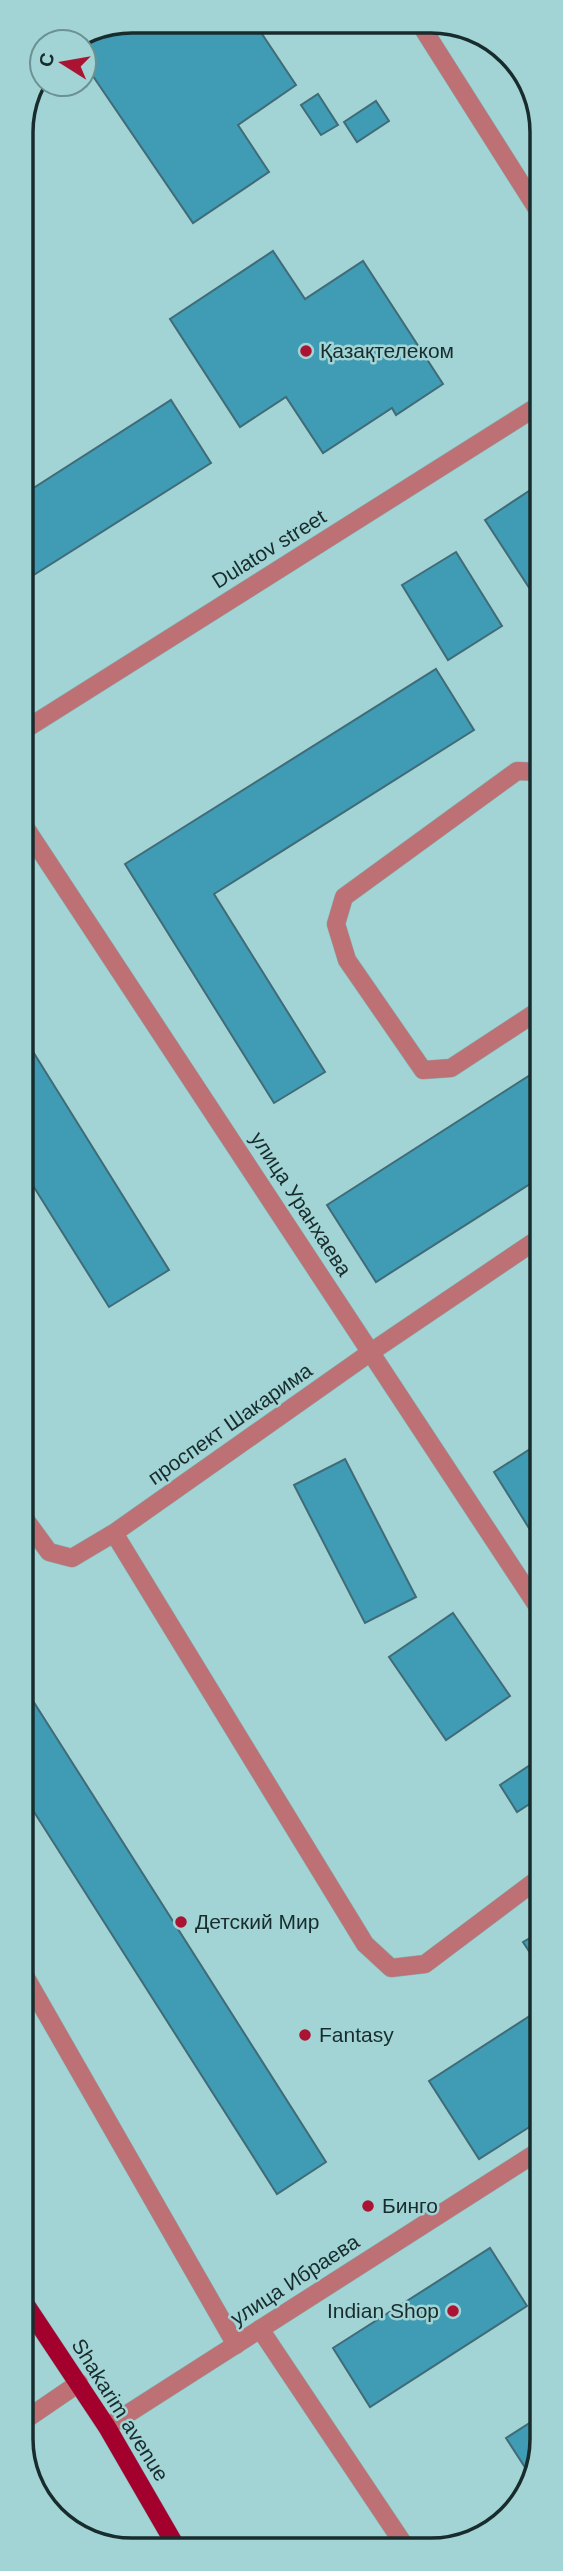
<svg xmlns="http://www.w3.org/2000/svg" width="563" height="2571" font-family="Arial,sans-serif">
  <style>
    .building { fill: #3f9cb4; stroke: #406b77; stroke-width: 2 }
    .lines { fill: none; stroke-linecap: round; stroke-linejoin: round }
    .service-casing { stroke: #86b2b3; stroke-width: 19 }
    .minor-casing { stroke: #86b2b3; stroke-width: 19 }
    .tertiary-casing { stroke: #86b2b3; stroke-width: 19 }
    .primary-casing { stroke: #86b2b3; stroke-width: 19 }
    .service { stroke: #be7174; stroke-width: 18 }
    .minor { stroke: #be7174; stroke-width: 18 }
    .tertiary { stroke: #be7174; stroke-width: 18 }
    .primary { stroke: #a4002d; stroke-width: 18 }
    .poi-dot { fill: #aa1332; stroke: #a2d4d5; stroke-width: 2.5 }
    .labels { text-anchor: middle; stroke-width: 5; stroke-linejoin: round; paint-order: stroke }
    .poi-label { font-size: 21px; fill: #182c2d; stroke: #a2d4d5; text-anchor: start }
    .street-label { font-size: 21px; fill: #182c2d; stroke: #a2d4d5 }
    .rim { fill: none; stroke: #182c2d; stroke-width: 3.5 }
  </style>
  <rect width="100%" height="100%" fill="#a2d4d5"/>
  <path class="building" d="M133,21l121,1 42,63 -58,40 31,47 -76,51 -109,-160v-21h-2z
    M318,94l20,31 -17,10 -20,-30z
    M376,101l13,20 -32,21 -13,-20z
    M273,251l32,48 58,-38 80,123 -47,31 -4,-7 -69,45 -37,-56 -46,30 -70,-108z
    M171,400l40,63 -190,120v-87z
    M541,483v123l-56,-86z
    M456,552l46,74 -54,34 -46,-75z
    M436,669l38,61 -260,164 111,178 -51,31 -149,-239z
    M22,1034l147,236 -60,37 -87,-139z
    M541,1068v109l-165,105 -49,-77z
    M541,1442l1,107 -48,-77z
    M345,1459l71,138 -51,26 -71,-138z
    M453,1613l57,83 -64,44 -57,-83z
    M28,1693l298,469 -49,32 -255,-401v-96z
    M542,1757v39l-25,16 -17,-27z
    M542,1931v40l-19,-29z
    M542,2008v111l-63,40 -50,-78z
    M490,2248l37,58 -157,101 -37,-59z
    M542,2415v30l-12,30 -24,-37z"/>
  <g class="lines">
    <g class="service-casing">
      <path id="service" d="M541,772l-24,-1 -173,126 -8,27 11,36 76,110 28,-2 90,-59
        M22,1971l214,374
        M260,2329l147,220
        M22,2422l57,-39"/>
    </g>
    <g class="minor-casing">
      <path id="minor" d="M21,821l521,792
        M22,1515l27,37 23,6 42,-25 251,411 26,24 34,-4 117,-88
        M114,1533l257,-181 170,-115"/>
    </g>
    <g class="tertiary-casing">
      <path id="tertiary" d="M420,24l121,191
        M21,732l520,-328
        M107,2427l435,-278"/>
    </g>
    <g class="primary-casing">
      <path id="primary" d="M22,2299l85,128 70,121"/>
    </g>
    <use href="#service" class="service"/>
    <use href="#minor" class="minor"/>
    <use href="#tertiary" class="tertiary"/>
    <use href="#primary" class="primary"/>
  </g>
  <g class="poi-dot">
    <circle cx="306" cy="351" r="7"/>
    <circle cx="181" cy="1922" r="7"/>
    <circle cx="305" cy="2035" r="7"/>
    <circle cx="368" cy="2206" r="7"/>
    <circle cx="453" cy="2311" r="7"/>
  </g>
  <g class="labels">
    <g class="poi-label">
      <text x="320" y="358">Қазақтелеком</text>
      <text x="195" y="1929">Детский Мир</text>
      <text x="319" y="2042">Fantasy</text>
      <text x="382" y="2213">Бинго</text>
      <text x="439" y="2318" text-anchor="end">Indian Shop</text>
    </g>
    <g class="street-label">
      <text transform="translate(269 549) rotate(-32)" y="7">Dulatov street</text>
      <text transform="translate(301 1204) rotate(57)" y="7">улица Уранхаева</text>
      <text transform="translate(230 1424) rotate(-35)" y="7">проспект Шакарима</text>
      <text transform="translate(295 2280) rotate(-33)" y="7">улица Ибраева</text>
      <text transform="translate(120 2410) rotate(58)" y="7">Shakarim avenue</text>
    </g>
  </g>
  <path d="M0 0H563V2571H0ZM132 33H431A99 99 0 0 1 530 132V2439A99 99 0 0 1 431 2538H132A99 99 0 0 1 33 2439V132A99 99 0 0 1 132 33Z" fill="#a2d4d5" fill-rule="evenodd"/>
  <path class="rim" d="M132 33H431A99 99 0 0 1 530 132V2439A99 99 0 0 1 431 2538H132A99 99 0 0 1 33 2439V132A99 99 0 0 1 132 33Z"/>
  <g transform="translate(63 63) rotate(281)"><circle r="33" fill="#a2d4d5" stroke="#6b9192" stroke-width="2"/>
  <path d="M0-5L12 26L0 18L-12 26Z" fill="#aa1332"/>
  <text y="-10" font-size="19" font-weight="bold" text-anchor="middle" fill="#182c2d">С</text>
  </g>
</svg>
